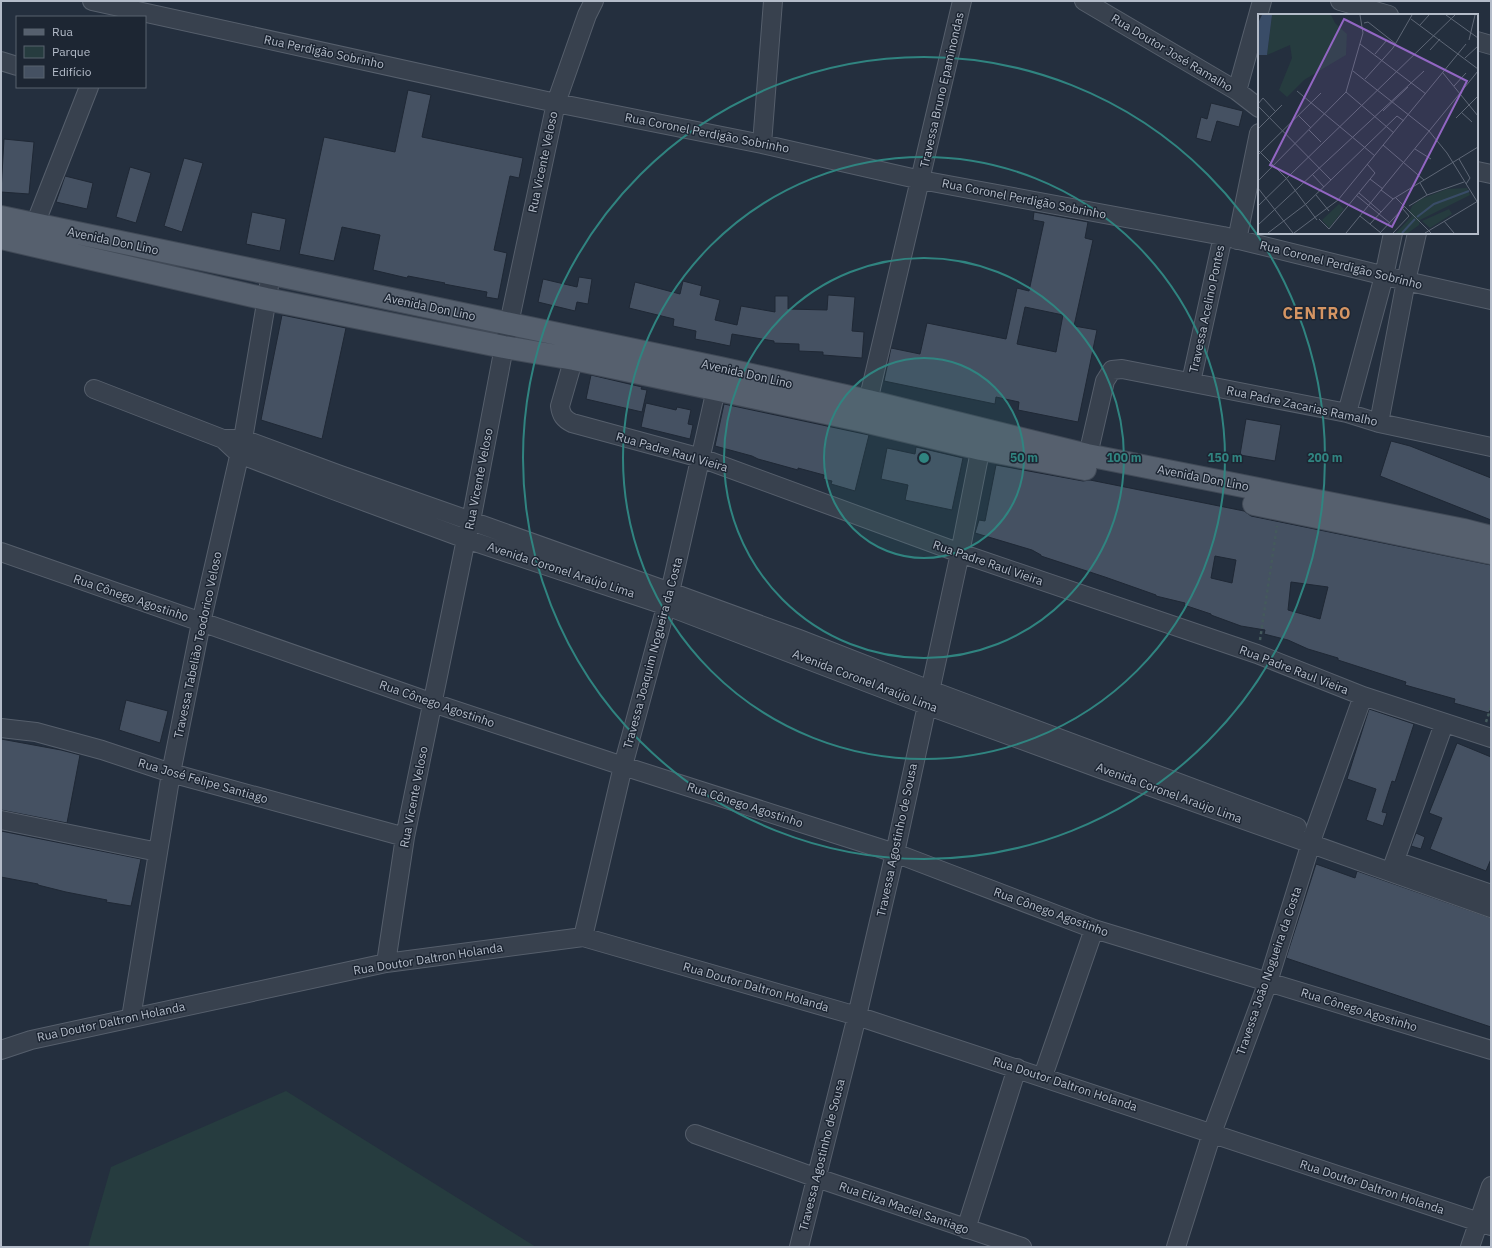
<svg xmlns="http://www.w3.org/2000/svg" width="1492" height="1248" font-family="'IBM Plex Sans',sans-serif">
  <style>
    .green { fill: #263c3f }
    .building { fill: #455162; stroke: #1f2835; fill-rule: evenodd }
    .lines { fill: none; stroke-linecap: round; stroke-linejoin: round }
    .minor-casing { stroke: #565f6c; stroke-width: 20 }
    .major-casing { stroke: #414a57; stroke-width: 24 }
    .path { stroke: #44595c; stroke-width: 2.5; stroke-dasharray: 3 3; stroke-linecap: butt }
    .minor { stroke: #38414e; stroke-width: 18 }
    .major { stroke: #56606e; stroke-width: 22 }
    .ring { fill: none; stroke: #308480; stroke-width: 2 }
    .labels { text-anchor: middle; stroke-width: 3; stroke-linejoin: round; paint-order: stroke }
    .street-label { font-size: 12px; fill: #b4bcc9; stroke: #1d2633 }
    .district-label { font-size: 16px; font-weight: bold; letter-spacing: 1px; fill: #d59563; stroke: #1d2633 }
    .inset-river { fill: none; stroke: #394c67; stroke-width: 2 }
    .inset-road { fill: none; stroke: #5e6776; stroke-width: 1 }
    .view { fill: #9266c3; fill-opacity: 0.15; stroke: #9266c3; stroke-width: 2 }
    .inset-edge { fill: none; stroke: #b4bcc9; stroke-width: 2 }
    .centre { fill: #308480; stroke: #1d2633; stroke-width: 2 }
    .ring-label { font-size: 12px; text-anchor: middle; font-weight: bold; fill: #308480; stroke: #1d2633; stroke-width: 3; stroke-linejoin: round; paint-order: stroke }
  </style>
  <rect width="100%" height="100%" fill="#242f3e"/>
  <path class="green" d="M286,1091l250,156h-448l23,-80z"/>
  <path class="building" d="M408,90l23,5 -9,42 101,21 -4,20 -9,-2 -16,74 13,3 -9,46 -12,-2 1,-5 -43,-8 1,-1 -37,-7 -1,2 -34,-8 7,-35 -38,-8 -8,34 -35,-7 25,-117 71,15z
    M1211,103l32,8 -4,16 -22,-6 -6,21 -15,-4 5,-21 6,2z
    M4,139l30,3 -5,52 -28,-2z
    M184,158l19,5 -21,69 -18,-6z
    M130,167l21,6 -15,50 -20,-6z
    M65,176l28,7 -6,26 -31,-7z
    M252,212l34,7 -6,32 -34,-7z
    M1034,212l54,10 -3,16 8,2 -19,86 23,4 -19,92 -60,-12 1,-8 -23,-5 -1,7 -111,-23 7,-33 29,6 7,-31 79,16 11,-51 12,3 15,-69 -11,-2zM1025,307l38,8 -7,37 -39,-8z
    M579,277l13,2 -4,25 -11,-2 -2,9 -37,-9 5,-23 34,8z
    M683,281l19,5 -2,9 20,5 -5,20 22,5 4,-19 34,6v-16h13v13l39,1 1,-15 27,2 -3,34 12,1 -2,26 -39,-3v-3l-24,-1v-7l-25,-1v-2l-42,-7 -2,12 -19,-4 -16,-3 1,-8 -23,-5 1,-7 -45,-11 6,-26 45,12z
    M282,315l64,13 -24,111 -61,-19z
    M591,375l51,12 -1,2 6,1 -5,22 -56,-13z
    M646,403l30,7 1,-3 14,3 -3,14 5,1 -3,14 -49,-12z
    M724,404l145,31 -14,56 -24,-7 1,-3 -9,-2 1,-4 -26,-7v2l-40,-11 -6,-3 -37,-10z
    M1246,419l35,6 -6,36 -35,-6z
    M1391,441l19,5 81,32v42l-111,-44z
    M916,447l47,11 -11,52 -47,-10 3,-15 -27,-6 6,-31 28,6z
    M996,465l87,16 7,-1 154,31 7,5 240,49v141l-2,7 -35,-10 1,-4 -50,-14 1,-3 -68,-22v-2l-30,-9 -20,-9 -24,-6 1,-4 -24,-4 -30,-11v-1l-27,-9 1,-2 -29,-7v-1l-51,-18 -64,-21v-1l-9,-5 -57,-17 4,-13 6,1zM1215,556l21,4 -4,23 -21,-5zM1291,582l37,5 -8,32 -32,-9z
    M126,700l42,11 -8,32 -41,-13z
    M1369,709l45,15 -19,58 -3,-1 -10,31 5,1 -4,13 -17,-6 10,-31 -29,-10z
    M1,739l60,11 19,5 -13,68 -66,-13z
    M1457,743l34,14v102l-5,12 -56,-22 12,-31 -13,-5z
    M1,831l140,28 -10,47 -25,-4 1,-2 -41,-8 -28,-7v-1l-37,-7z
    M1416,833l9,4 -4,12 -10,-3z
    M1316,864l39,14 2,-7 134,47v109l-205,-69z"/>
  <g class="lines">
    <g class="minor-casing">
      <path id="minor" d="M92,1l464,102 206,41 159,36 302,56 183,45 85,19
        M1084,1l153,90 22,17
        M1340,1l49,14
        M1477,41l14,4
        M1,61l16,5
        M1237,91l25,-90
        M762,144l11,-143
        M1477,171l14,3
        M30,237l59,-150
        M1237,240l22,-107
        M577,347l-17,59c1,9 4,13 12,17l129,35 259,95 297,101 106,42 128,42
        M1191,382l32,-146
        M94,389l129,50 16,15 97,37 130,48 201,67 259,99 175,64 390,139
        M1347,413l37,-137 9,-43
        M865,414l97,-413
        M1379,423l27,-142 11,-48
        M223,439h20l97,36 131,46 199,71 129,47 131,51 367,137
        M1085,468l20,-87 7,-11 10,-1 225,44 32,10 112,24
        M1,552l432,151 190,63 272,87 199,76 397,121
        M1,728l35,4 66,18 69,23 234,64
        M1,820l157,32
        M1395,861l96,33
        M1391,871l53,-147
        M583,937l40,-171 47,-174 49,-216
        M386,963l19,-126 61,-298 5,-18 33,-174 52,-244 31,-88 7,-14
        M131,1018l40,-245 30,-150 42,-184 28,-165
        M1,1050l30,-10 355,-77 197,-26 274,79 634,210
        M1043,1076l51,-147
        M695,1134l122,44 205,69
        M966,1229l51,-161
        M799,1247l58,-231 38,-163 65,-300 23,-117
        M1176,1247l36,-114 56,-151 46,-149 49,-137
        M1470,1247l21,-61"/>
    </g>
    <g class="major-casing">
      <path id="major" d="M1,217l719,151 148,33 219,54 377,75 27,7
        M1,238l265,61 238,48 70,12 290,62 117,28 104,20
        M1254,504l237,49"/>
    </g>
    <path class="path" d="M1260,640l17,-114
      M1486,722l5,-15"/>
    <use href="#minor" class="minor"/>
    <use href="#major" class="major"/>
  </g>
  <circle cx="924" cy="458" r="100" fill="#308480" fill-opacity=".12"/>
  <g class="ring">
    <circle cx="924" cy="458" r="100"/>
    <circle cx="924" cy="458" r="200"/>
    <circle cx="924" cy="458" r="301"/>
    <circle cx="924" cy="458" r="401"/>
  </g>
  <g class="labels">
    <g class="street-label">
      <text transform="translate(324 52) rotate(12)" y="4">Rua Perdigão Sobrinho</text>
      <text transform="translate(1172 53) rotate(31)" y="4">Rua Doutor José Ramalho</text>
      <text transform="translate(942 90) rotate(-77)" y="4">Travessa Bruno Epaminondas</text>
      <text transform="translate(707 133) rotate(11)" y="4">Rua Coronel Perdigão Sobrinho</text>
      <text transform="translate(543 162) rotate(-78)" y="4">Rua Vicente Veloso</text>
      <text transform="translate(1024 199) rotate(11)" y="4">Rua Coronel Perdigão Sobrinho</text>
      <text transform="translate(113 241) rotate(12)" y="4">Avenida Don Lino</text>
      <text transform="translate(1341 265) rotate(14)" y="4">Rua Coronel Perdigão Sobrinho</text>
      <text transform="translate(430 307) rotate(12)" y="4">Avenida Don Lino</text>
      <text transform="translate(1207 309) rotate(-78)" y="4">Travessa Acelino Pontes</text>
      <text transform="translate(747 374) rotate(13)" y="4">Avenida Don Lino</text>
      <text transform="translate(1302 406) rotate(12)" y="4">Rua Padre Zacarias Ramalho</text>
      <text transform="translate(672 452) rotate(16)" y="4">Rua Padre Raul Vieira</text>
      <text transform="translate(1203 478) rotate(11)" y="4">Avenida Don Lino</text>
      <text transform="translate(479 479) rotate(-79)" y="4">Rua Vicente Veloso</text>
      <text transform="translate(988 563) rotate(19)" y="4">Rua Padre Raul Vieira</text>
      <text transform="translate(561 570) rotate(18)" y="4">Avenida Coronel Araújo Lima</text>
      <text transform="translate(131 598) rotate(19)" y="4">Rua Cônego Agostinho</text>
      <text transform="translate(198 645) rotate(-78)" y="4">Travessa Tabelião Teodorico Veloso</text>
      <text transform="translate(653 653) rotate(-75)" y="4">Travessa Joaquim Nogueira da Costa</text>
      <text transform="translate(1294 670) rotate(21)" y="4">Rua Padre Raul Vieira</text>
      <text transform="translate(865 681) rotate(21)" y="4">Avenida Coronel Araújo Lima</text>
      <text transform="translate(437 704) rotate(19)" y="4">Rua Cônego Agostinho</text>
      <text transform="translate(203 781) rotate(16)" y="4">Rua José Felipe Santiago</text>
      <text transform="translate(1169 793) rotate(20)" y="4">Avenida Coronel Araújo Lima</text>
      <text transform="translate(414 797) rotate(-79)" y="4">Rua Vicente Veloso</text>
      <text transform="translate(745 805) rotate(18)" y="4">Rua Cônego Agostinho</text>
      <text transform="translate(897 840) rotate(-78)" y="4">Travessa Agostinho de Sousa</text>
      <text transform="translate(1051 912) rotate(20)" y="4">Rua Cônego Agostinho</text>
      <text transform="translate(428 959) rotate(-9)" y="4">Rua Doutor Daltron Holanda</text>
      <text transform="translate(1269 971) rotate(-71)" y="4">Travessa João Nogueira da Costa</text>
      <text transform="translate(756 987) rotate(16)" y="4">Rua Doutor Daltron Holanda</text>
      <text transform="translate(1359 1010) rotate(17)" y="4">Rua Cônego Agostinho</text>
      <text transform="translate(111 1022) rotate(-12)" y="4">Rua Doutor Daltron Holanda</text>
      <text transform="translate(1065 1084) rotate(18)" y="4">Rua Doutor Daltron Holanda</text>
      <text transform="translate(822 1155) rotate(-76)" y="4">Travessa Agostinho de Sousa</text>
      <text transform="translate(1372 1187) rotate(18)" y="4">Rua Doutor Daltron Holanda</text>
      <text transform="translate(904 1208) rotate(19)" y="4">Rua Eliza Maciel Santiago</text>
    </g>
    <g class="district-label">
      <text x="1317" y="319">CENTRO</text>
    </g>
  </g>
  <g transform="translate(1258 14)">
    <rect width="220" height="220" fill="#242f3e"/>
    <path d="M14,1h59l4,8 12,11 -1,21 -42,25 -17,17 -8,-7 13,-32 -2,-13 -23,10zM209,174l3,7 -50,25 -1,5 -11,8h-12l16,-17 -3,-3 3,-7 9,-7 26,-10zM81,190l5,5 -15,19 -7,-8zM191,195l3,5 -22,14 -8,-7z" fill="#263c3f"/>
    <path d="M4,1h10l-5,40h-9v-32z" fill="#394c67"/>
    <path class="inset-river" d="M159,203l17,-13 35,-13M144,219l13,-14"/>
    <path class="inset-road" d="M188,1l32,23M153,5l67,50M106,9l4,-1 28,22M162,11l9,-10M211,26l6,-25M102,30l66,50M172,36l10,-11M117,40l12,-14M207,44l13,-12M95,57l76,60 18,22 31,50M185,59l35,43M107,65l28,-31 19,-33M196,72l12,-13M39,77l78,65M88,78l48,41M0,90l5,-6 12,13M0,92l73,74M125,97l25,-24M203,98l11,10M40,101l13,13M198,104l22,-22M0,115l24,-24M51,116l12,12M125,131l41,35M157,135l16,10M0,136l28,28 31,42M0,141l63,-62M201,145l11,19 -4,6M54,160l12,13M112,165l13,10M0,167l88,-89 17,-59 -3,-18M162,169l7,12M0,174l35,45M123,176l12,9M101,179l22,19M58,181l13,16M98,181l34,28M138,184l35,35M0,192l197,-191M151,192l18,-11 37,-13M102,202l21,17M61,205l10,10 46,-56 -8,-9M186,207l10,12M112,210l23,-25 85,-52M0,211l166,-154M10,219l38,-29 91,-88 7,5M36,219l44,-33 128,-156M88,219l132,-162M122,219l25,-27M135,219l16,-17 -6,-7M167,219l53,-32"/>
    <path class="view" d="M86,5l123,62 -75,146 -122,-62z"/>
    <rect width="220" height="220" class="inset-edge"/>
  </g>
  <circle cx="924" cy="458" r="6" class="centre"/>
  <g class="ring-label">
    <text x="1024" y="462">50 m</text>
    <text x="1124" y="462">100 m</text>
    <text x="1225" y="462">150 m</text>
    <text x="1325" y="462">200 m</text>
  </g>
  <rect width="1492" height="1248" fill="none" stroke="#b4bcc9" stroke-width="4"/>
  <rect x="16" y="16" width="130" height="72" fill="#1d2633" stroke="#59626f"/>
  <rect x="24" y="29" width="20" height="6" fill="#56606e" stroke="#59626f"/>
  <text x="52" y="36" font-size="12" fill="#b4bcc9">Rua</text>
  <rect x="24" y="46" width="20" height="12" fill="#263c3f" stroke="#59626f"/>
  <text x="52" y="56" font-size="12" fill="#b4bcc9">Parque</text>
  <rect x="24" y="66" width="20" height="12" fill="#455162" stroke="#59626f"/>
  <text x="52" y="76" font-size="12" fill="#b4bcc9">Edifício</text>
</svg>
